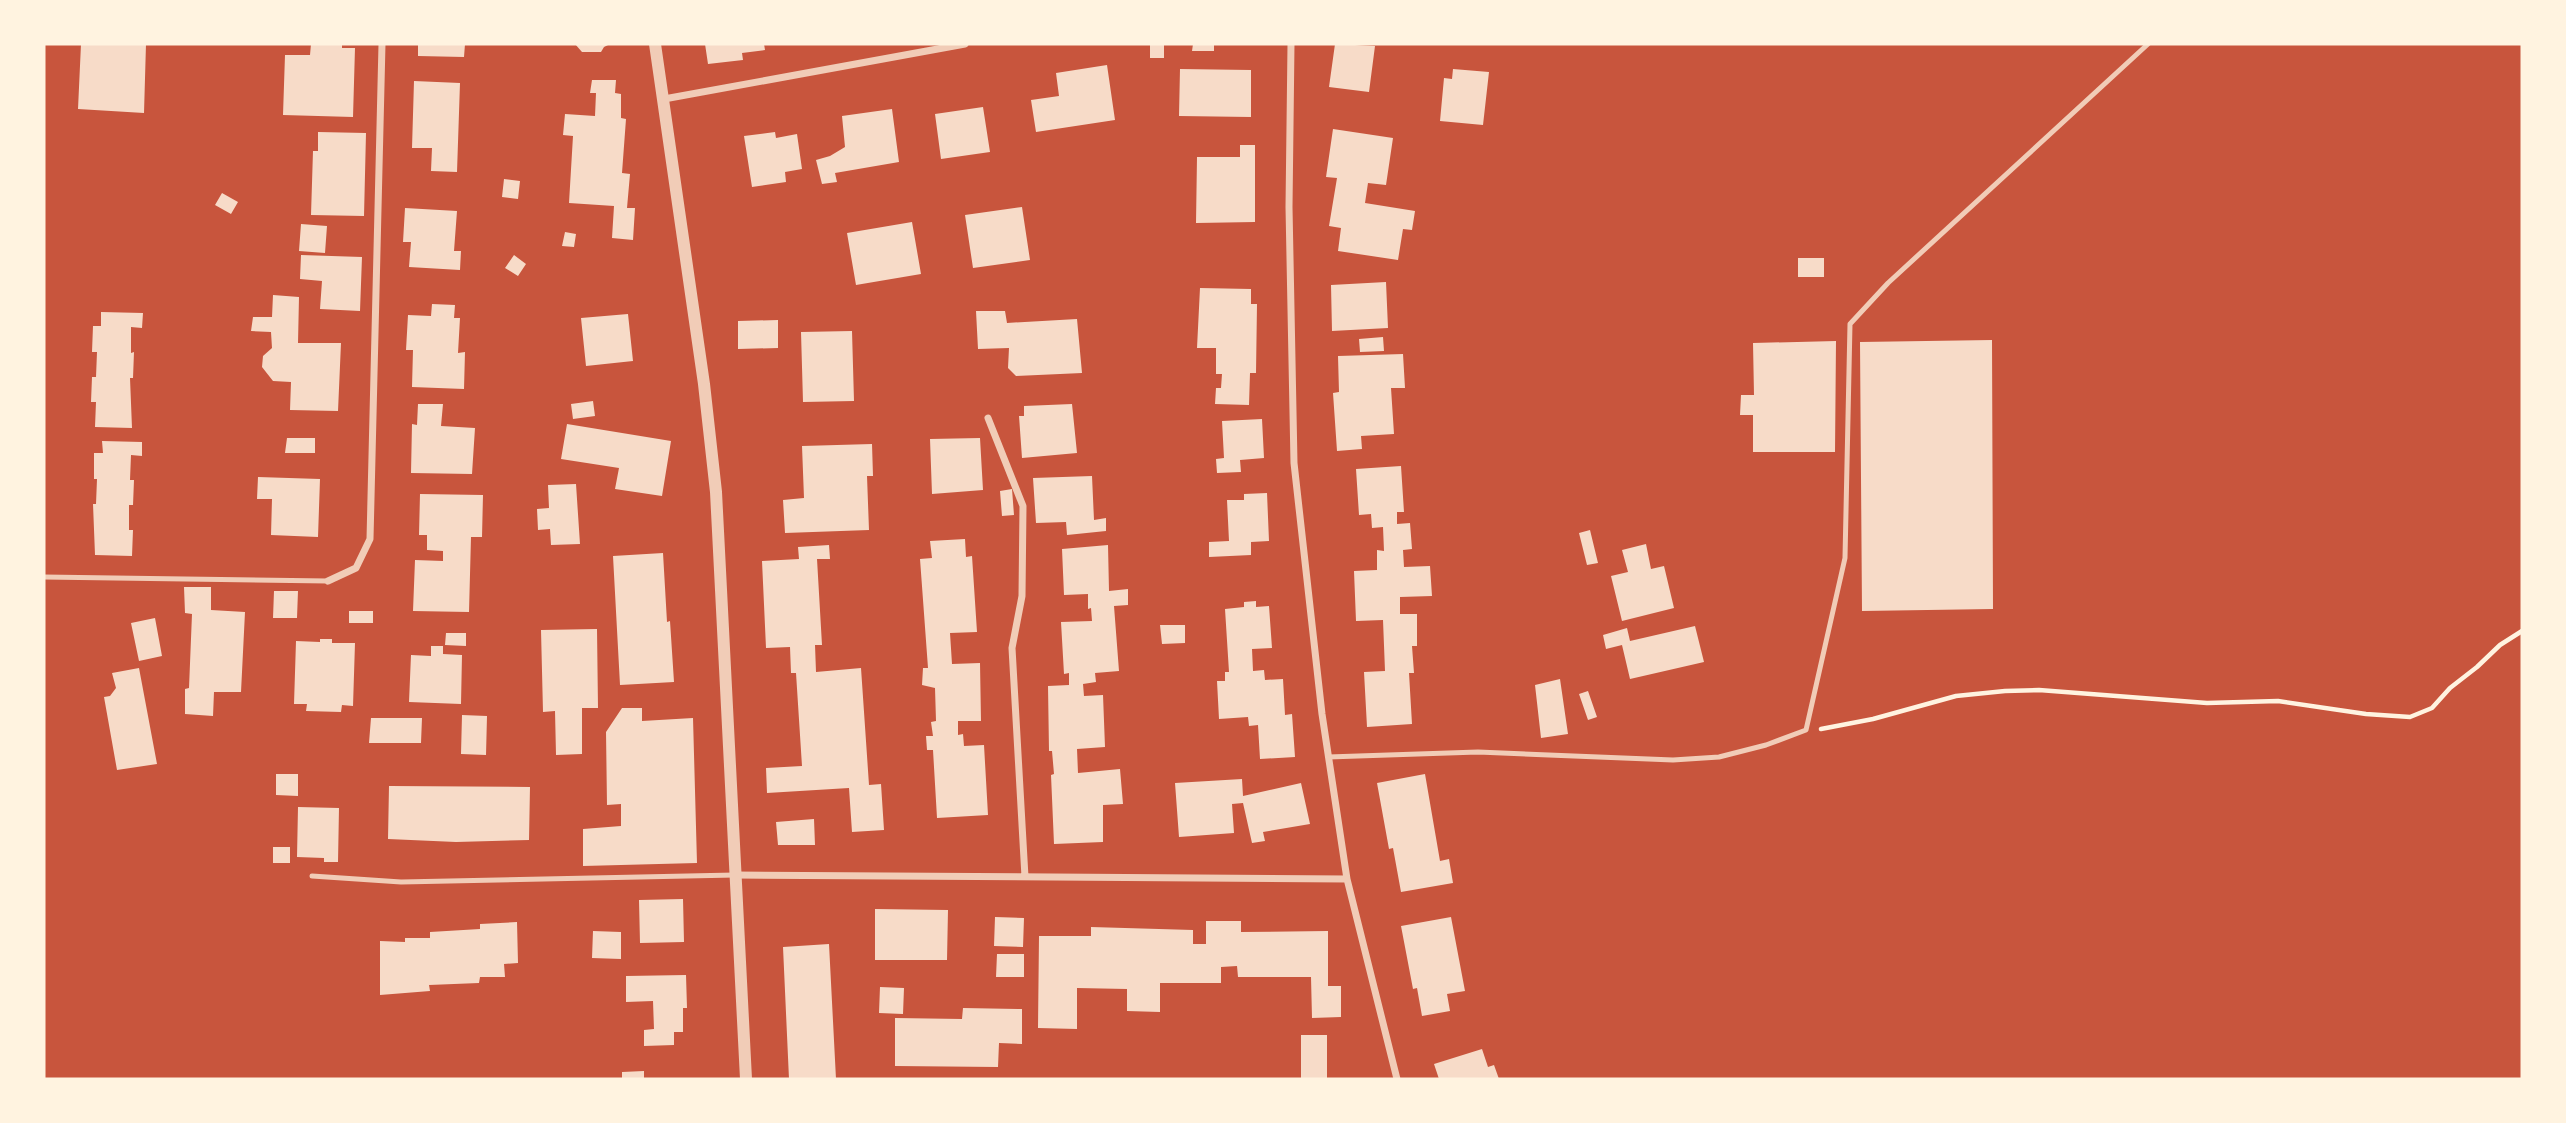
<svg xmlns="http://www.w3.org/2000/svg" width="2566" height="1123" font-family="Roboto,sans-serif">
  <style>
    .building { fill: #f7dbc8 }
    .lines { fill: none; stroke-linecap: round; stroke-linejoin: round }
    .path { stroke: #fff3e0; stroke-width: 4.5 }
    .service { stroke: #f1ccb7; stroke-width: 5 }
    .minor { stroke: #f1ccb7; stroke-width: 7 }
    .tertiary { stroke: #f1ccb7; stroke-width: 12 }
  </style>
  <rect width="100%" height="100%" fill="#c8553d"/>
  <path class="building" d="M81,44h65l-2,69 -66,-4z
    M311,44h31v4h13l-2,69 -70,-2 2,-60h25z
    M418,44h47l-1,13 -46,-1z
    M575,44h35l-6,3 -3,5h-19z
    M705,44h59l1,6 -23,3 1,7 -35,4z
    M1150,44h14v14h-14z
    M1193,44h21v7h-22z
    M1335,44l40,2 -6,46 -40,-5z
    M1107,65l8,55 -79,12 -5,-32 28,-4 -3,-23z
    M1180,69l71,1v47l-72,-1z
    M1453,69l36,3 -6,53 -43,-4 4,-43 8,1z
    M592,80h24l-1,13 6,1v24l5,1 -4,54 8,1 -3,34h8l-2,32 -21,-2 2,-32 -45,-3 4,-67 -10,-1 2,-21 30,2 1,-23h-6z
    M414,81l46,2 -3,89 -26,-1 1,-23h-20z
    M983,107l7,45 -49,7 -6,-45z
    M892,109l7,53 -64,11 2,9 -15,2 -6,-24 14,-4 15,-9 -3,-31z
    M1333,129l60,9 -7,47 -18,-2 -3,20 50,8 -3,19 -9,-1 -5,31 -60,-9 3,-23 -12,-2 8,-48 -11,-1z
    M318,132l48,1 -2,83 -53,-1 2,-64h5z
    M775,132l1,6 21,-4 5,35 -17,3 1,10 -34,5 -8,-51z
    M1240,145h15v77l-59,1 1,-66h43z
    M504,179l16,2 -2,18 -16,-2z
    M222,193l16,9 -7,12 -16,-9z
    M1022,207l8,53 -57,8 -8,-53z
    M405,208l52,3 -3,40h7l-1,19 -51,-3 2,-25h-8z
    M912,222l9,52 -65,11 -9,-52z
    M301,224l26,2 -2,27 -26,-2z
    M565,232l11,2 -2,13 -12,-1z
    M301,255l61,2 -2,54 -40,-2 2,-28 -22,-2z
    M514,255l12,9 -8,12 -13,-8z
    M1798,258h26v19h-26z
    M1386,282l2,46 -56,3 -1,-46z
    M1200,288l51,1v15h6l-1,69h-6l-1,32 -34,-1 1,-16h5l1,-14h-6v-26h-19z
    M273,295l26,2 -1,46h43l-3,68 -48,-1 1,-28 -18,-1 -11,-14 1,-11 9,-8 -1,-16 -20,-1 2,-14h19z
    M432,304l23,1 -1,13h6l-2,35 7,-1 -1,37 -52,-2 1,-37h-7l2,-35 23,1z
    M976,311h29l2,12 70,-4 5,54 -66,3 -8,-8 1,-20 -31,1z
    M101,312l42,1 -1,15 -11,-1v26l3,-1 -1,26h-3l2,50 -37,-1 1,-25h-5l1,-25h4l1,-25h-5l1,-26h8z
    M628,314l5,47 -47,5 -5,-48z
    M778,320v28l-40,1v-28z
    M852,331l2,70 -51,1 -2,-70z
    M1383,337l1,14 -24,1 -1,-13z
    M1992,340l1,269 -131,2 -2,-269z
    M1836,341l-1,111h-82v-37h-13l1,-20h13l-1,-52z
    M1403,354l2,34h-14l3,46 -33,2 1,13 -25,2 -4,-58 6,-1 -1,-36z
    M593,401l2,15 -22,3 -2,-15z
    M418,404h25l-2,22 34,2 -3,46 -61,-1 1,-49 5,1z
    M1072,404l5,49 -55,5 -3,-42h5v-10z
    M1262,419l2,39 -24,2 1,12 -24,1 -1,-14 8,-1 -2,-37z
    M567,424l104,17 -9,55 -47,-7 4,-21 -58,-9z
    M287,438h28v15h-30z
    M980,438l3,52 -51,4 -2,-55z
    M102,441l40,1v14l-11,-1 -1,25h4l-1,25h-4v25h4l-1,26 -37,-1 -2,-51h3l1,-25h-3v-26h9z
    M872,444l1,32h-6l2,54 -84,3 -2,-33 21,-2 -2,-52z
    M1401,466l3,46h-7v12l13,-1 2,26 -9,1 1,17 26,-1 2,30 -32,1v17h17v32h-5l2,27h-5l3,51 -45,3 -3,-55 21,-1 -2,-51 -27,1 -2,-50 23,-1v-20l7,1 -1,-24 -11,1 -1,-14 -12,1 -3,-46z
    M1092,476l2,44 12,-2v13l-39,4 -1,-13 -30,1 -3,-45z
    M258,477l62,2 -2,58 -47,-2 1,-36h-15z
    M576,484l4,60 -29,1 -1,-16 -12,1 -1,-21 12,-1 -1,-23z
    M1012,489l2,26 -12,1 -2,-25z
    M1267,493l2,48 -18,1v13l-42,2v-15l20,-1 -2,-41h17v-6z
    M420,494l63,1 -1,42h-11l-2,75 -56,-1 2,-51 28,1v-10l-16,-1v-15h-8z
    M1590,530l8,33 -11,2 -8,-32z
    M965,539l1,18 6,-1 5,76 -27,1 2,31 28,-1 1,58h-23v14l5,-1 1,12 20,-1 4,70 -51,3 -4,-68h-6l-1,-14h7l-2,-14 5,-1 -1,-33 -13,-3 1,-17h5l-8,-109 12,-1 -2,-17z
    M1646,544l5,25 13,-3 10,42 -52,13 -11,-45 17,-4 -6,-22z
    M829,545l1,14h-13l5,86h-7l1,27 45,-4 8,117 12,-1 3,46 -32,2 -3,-44 -82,5 -1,-25 36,-2 -6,-93h-5l-1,-26 -24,1 -4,-87 37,-2 -1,-12z
    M1108,545l1,46 19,-2v16l-14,1 5,65 -24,2 1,9 -13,2 1,12 19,-1 2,52 -28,2 1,24 42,-4 3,35 -20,1v37l-49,2 -3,-69 3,-1 -2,-23h-3l-1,-65 21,-1v-12l-5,1 -3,-52 31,-1 -1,-13 -3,1v-15l-24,1 -2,-46z
    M663,553l4,69 3,-1 4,61 -54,3 -7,-129z
    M184,587h27v23l34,2 -4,80h-27l-1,24 -28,-2v-25l4,-1 3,-74 -7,-1z
    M274,591h24l-1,27h-24z
    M1256,601v6l13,-1 3,42 -20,1 1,22 11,-1 1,10 18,-1 2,36 7,-1 3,43 -35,2 -2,-34 -9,1 -1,-9 -29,2 -2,-38h8v-9h4l-4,-63 19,-2v-5z
    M349,611h24v12h-24z
    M155,618l7,38 -23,5 -8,-38z
    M1160,625h25v18l-23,1z
    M1695,626l9,36 -74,17 -8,-34 -16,4 -3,-14 24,-7 3,13z
    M597,629l1,79h-16v46l-26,1 -1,-44 -12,1 -2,-82z
    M446,633h20v13l-21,-1z
    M320,639h12v4h23l-2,63 -11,-1 -1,7 -35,-1 1,-7h-13l2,-63 24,1z
    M431,646h12v8l19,1 -1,49 -52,-2 2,-47 20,1z
    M139,668l18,96 -40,6 -13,-73 6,-1 6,-8 -4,-15z
    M1560,679l8,55 -27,4 -6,-53z
    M1588,691l9,26 -9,3 -9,-26z
    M622,708h20v13l51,-3 4,145 -114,3v-37l38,-3v-22l-14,1 -1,-73z
    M462,715l25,1 -1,39 -25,-1z
    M371,718h51l-1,25h-52z
    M276,774h22v22l-22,-1z
    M1425,774l15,87 9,-2 4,24 -52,9 -8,-44 -4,1 -12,-66z
    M1242,779l1,17 58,-13 9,41 -47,8 2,9 -13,2 -9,-40 -11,1 2,29 -55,4 -4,-54z
    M389,786l141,1 -1,53 -73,2 -68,-3z
    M298,807l41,1 -1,54h-14v-4l-27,-1z
    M814,819l1,26h-37l-2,-23z
    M273,847h17v16h-17z
    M683,899l1,43 -44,1 -1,-43z
    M875,909l73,1 -1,50h-72z
    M995,917l29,1 -1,29 -29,-1z
    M1451,917l14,74 -18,3 3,17 -28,5 -5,-28 -4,1 -12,-63z
    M1206,921h35v11l87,-1v55h13v31l-29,1 -1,-41h-73l-1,-11 -16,1v16h-61v29l-33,-1v-22l-50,-1v41l-39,-1 1,-92h52v-9l102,3v14h13z
    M517,922l1,41 -14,1 1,13h-25l-1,6 -50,2 1,6 -50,4v-54l25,1v-4h25v-6l50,-3v-5z
    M593,931l28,1v27l-29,-1z
    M829,944l7,135h-47l-6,-132z
    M997,954h27v23h-28z
    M686,975l1,33h-4v24h-9v13l-30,1v-16l10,-1 -1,-28 -27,1v-26z
    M880,987l24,1 -1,26 -24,-1z
    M963,1008l59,1v35l-23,-1 -1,24 -103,-1v-48l67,1z
    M1301,1035h26v44h-26z
    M1482,1049l6,18 6,-2 5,14h-60l-5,-15z
    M644,1071v8h-22v-7z"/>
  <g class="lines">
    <path class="path" d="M1821,729l52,-10 83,-23 49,-5 34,-1 168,13 71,-2 88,13 44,3 22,-9 18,-20 27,-21 23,-22 22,-14"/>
    <path class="service" d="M44,577l284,4
      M1328,757l150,-5 195,8 46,-3 47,-12 40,-15 39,-172 5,-234 38,-41 260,-239
      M312,876l89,6 334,-7"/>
    <path class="minor" d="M1291,44l-2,163 5,256 28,251 25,165 50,200
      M664,99l301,-55
      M988,418l35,88 -1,90 -10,52 13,229
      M328,581l28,-13 14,-29 12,-495
      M735,875l612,4"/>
    <path class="tertiary" d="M655,44l49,340 12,108 30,587"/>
  </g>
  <rect width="2566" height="1123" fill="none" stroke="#fff3e0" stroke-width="91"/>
</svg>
